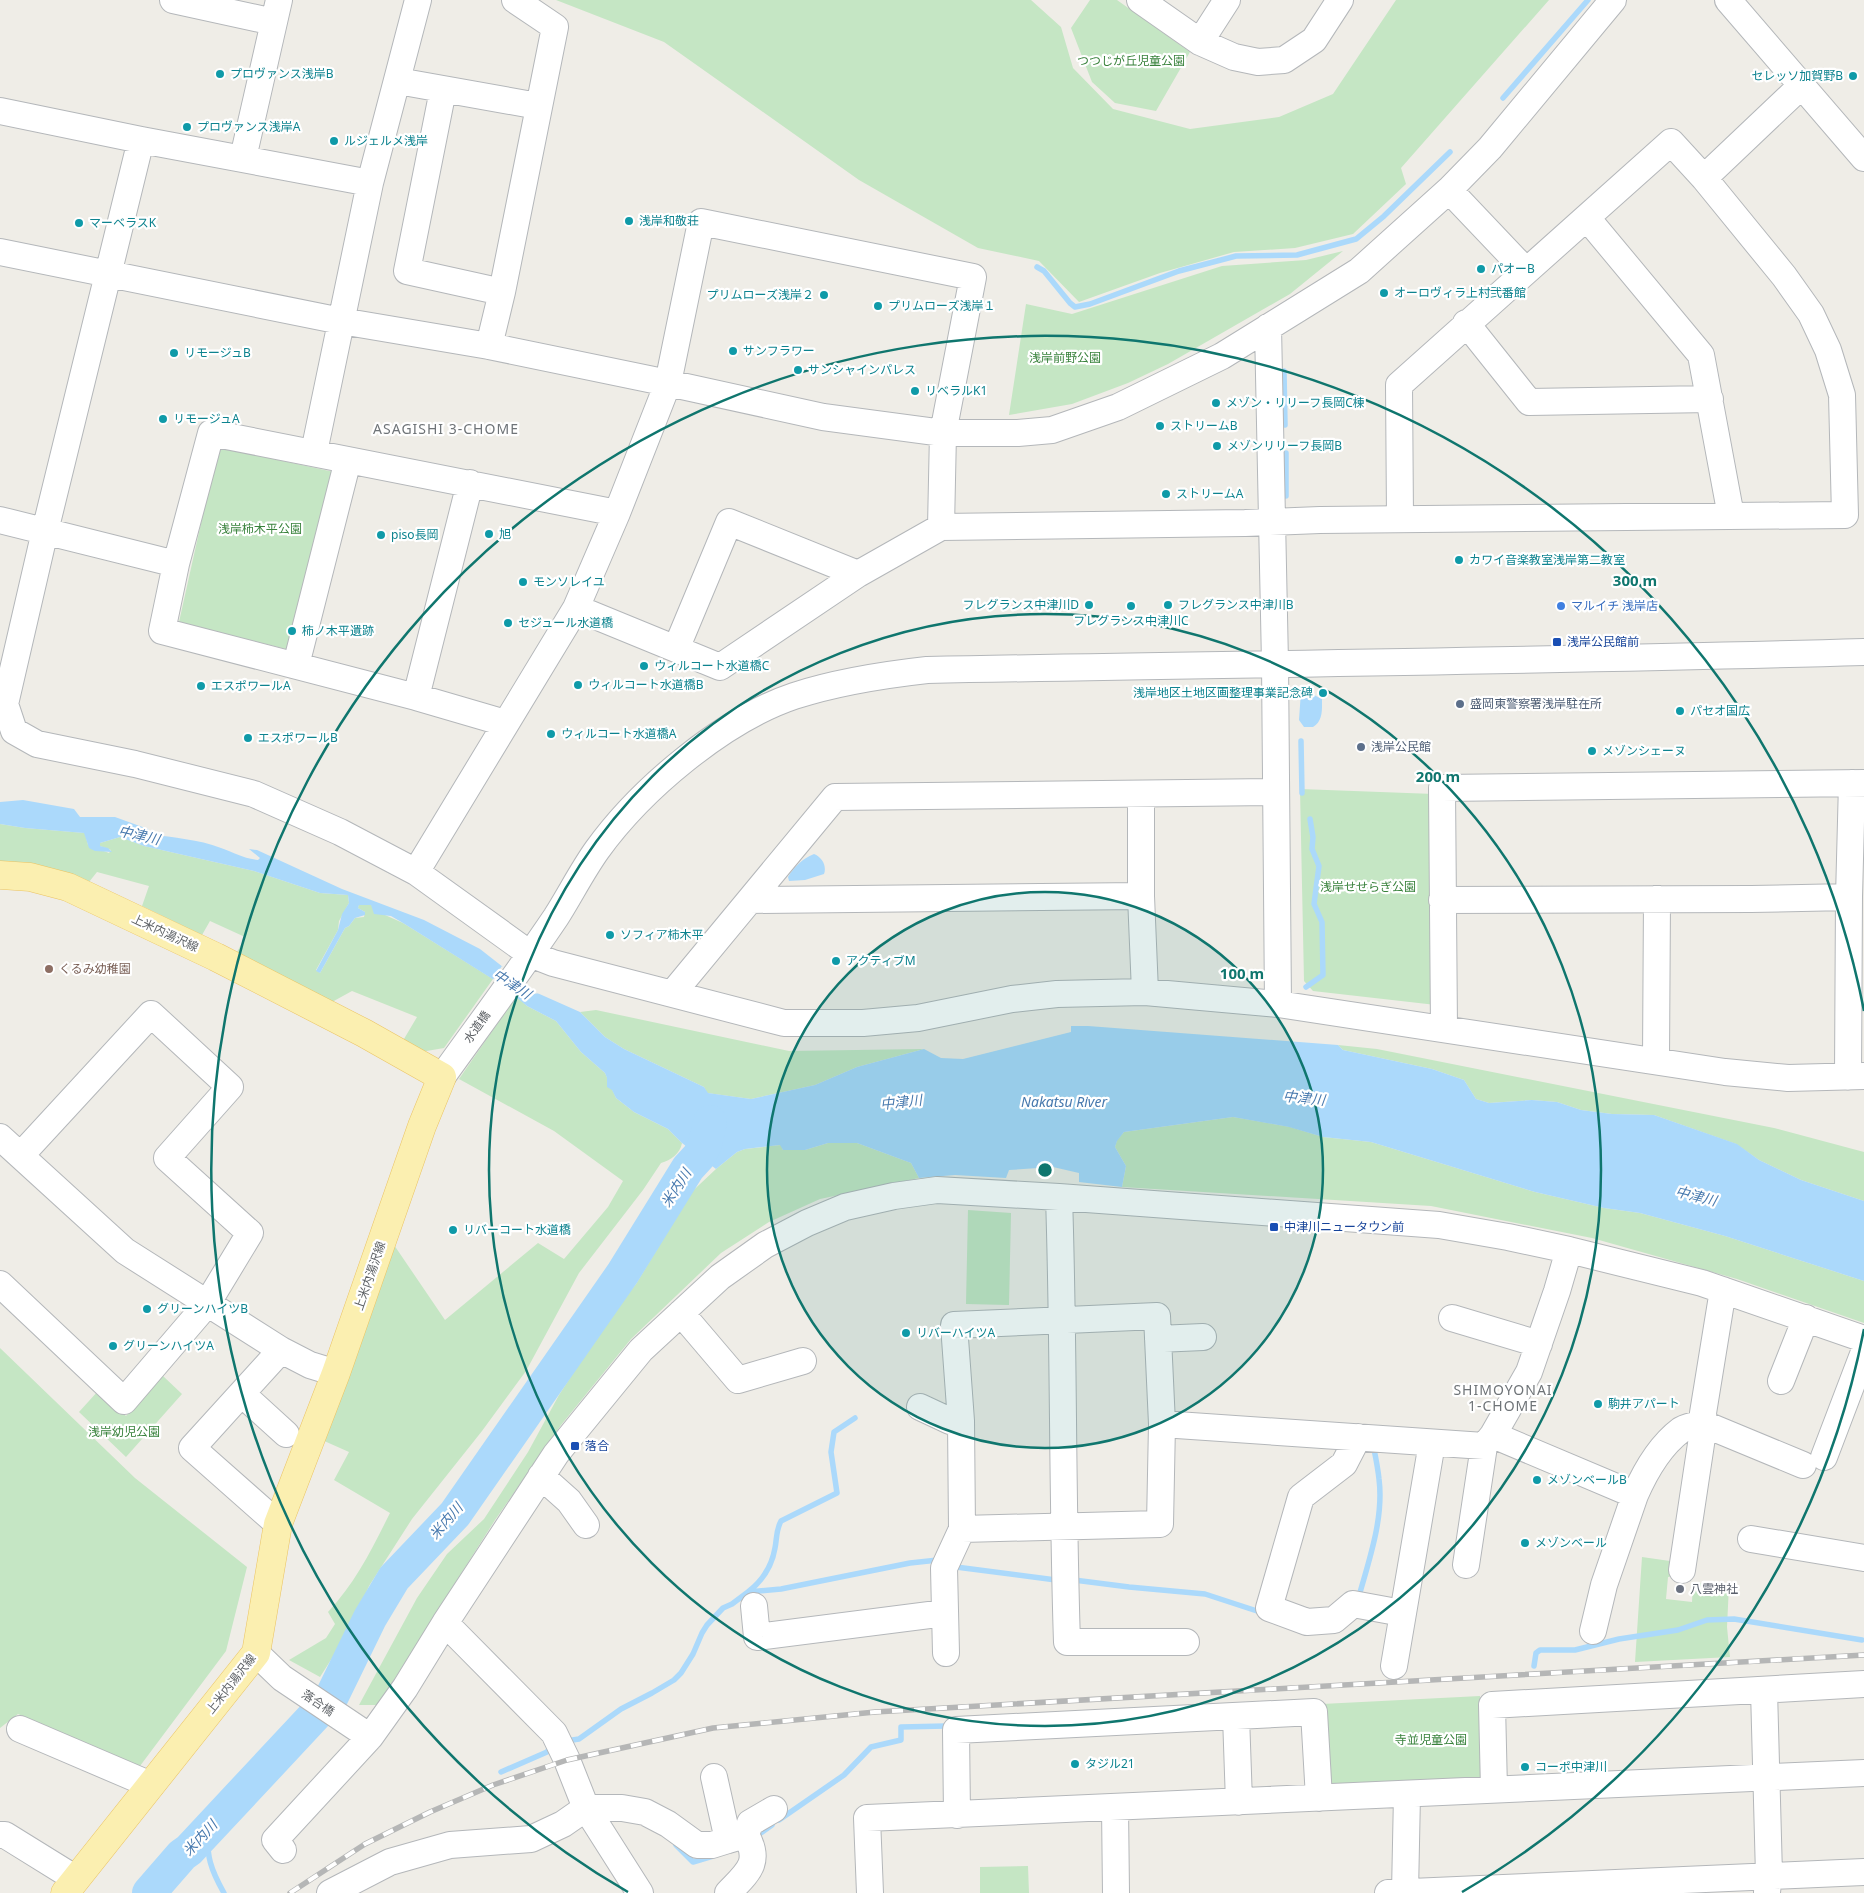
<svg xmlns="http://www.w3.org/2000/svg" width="1864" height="1893" font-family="'Noto Sans','Noto Sans JP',sans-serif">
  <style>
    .green { fill: #c5e6c4 }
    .water { fill: #abd9fb }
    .pier { fill: #efede7 }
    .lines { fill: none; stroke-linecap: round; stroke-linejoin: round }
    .stream { stroke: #abd9fb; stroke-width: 5.5 }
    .river { stroke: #abd9fb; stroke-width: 34 }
    .minor-casing { stroke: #b4b7ba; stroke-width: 28 }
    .major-casing { stroke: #ebc464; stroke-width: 29 }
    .minor { stroke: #fff; stroke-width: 26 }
    .major { stroke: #fbefb0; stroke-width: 28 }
    .rail-casing { stroke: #b5b6b6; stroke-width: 5.5 }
    .rail { stroke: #fff; stroke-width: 4; stroke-dasharray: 11; stroke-linecap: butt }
    .ring { fill: none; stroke: #0f766e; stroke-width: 2.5 }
    .culture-dot { fill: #0f9aa8; stroke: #fff; stroke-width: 2 }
    .shop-dot { fill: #3f7fe0; stroke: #fff; stroke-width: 2 }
    .transit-dot { fill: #1a4fb4; stroke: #fff; stroke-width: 2 }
    .service-dot { fill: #5c6f8a; stroke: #fff; stroke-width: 2 }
    .education-dot { fill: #8d6e63; stroke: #fff; stroke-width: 2 }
    .worship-dot { fill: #6b7280; stroke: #fff; stroke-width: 2 }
    .labels { text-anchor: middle; stroke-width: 4.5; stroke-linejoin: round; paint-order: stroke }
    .park-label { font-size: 12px; fill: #39823c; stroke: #fff }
    .culture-label { font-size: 12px; fill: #0d838f; stroke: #fff; text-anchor: start }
    .shop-label { font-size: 12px; fill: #366cbe; stroke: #fff; text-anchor: start }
    .transit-label { font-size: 12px; fill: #164399; stroke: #fff; text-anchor: start }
    .service-label { font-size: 12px; fill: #4e5e75; stroke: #fff; text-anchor: start }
    .street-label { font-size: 12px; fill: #5e6266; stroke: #fff }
    .education-label { font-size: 12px; fill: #785e54; stroke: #fff; text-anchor: start }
    .worship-label { font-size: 12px; fill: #5b616d; stroke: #fff; text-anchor: start }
    .neighbourhood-label { font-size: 14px; letter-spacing: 1px; fill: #6f7478; stroke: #fff }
    .water-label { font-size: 14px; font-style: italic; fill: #4779ae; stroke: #fff }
    .centre { fill: #0f766e; stroke: #fff; stroke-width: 2.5 }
    .ring-label { font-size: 15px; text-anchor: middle; font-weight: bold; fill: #0f766e; stroke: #fff; stroke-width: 4.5; stroke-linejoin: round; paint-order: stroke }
  </style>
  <rect width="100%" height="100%" fill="#efede7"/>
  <path class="green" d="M556,0h475l30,27 12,41 40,41 77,20 89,-12 54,-23 63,-94h153l-148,168 5,16 -53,50 -58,14 -61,4 -74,21 -81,29 -40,-41 -61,-13 -119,-68 -195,-138z
    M1090,0h27l73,52 -34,59 -41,-8 -23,-21 -21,-54z
    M1343,251l-53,43 -122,70 -40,19 -56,21 -63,11 17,-111 46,10 150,-48 84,-6z
    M218,447l116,25 -40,179 -115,-29z
    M1300,789l134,5 2,211 -123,-14 -9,-10z
    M0,824l25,4 60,5 3,12 21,8 2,-3 -11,-4v-3l20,-6 24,9 110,25 66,22 28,2 1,8 -10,18 -1,9 -22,40 4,3 25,-45 4,-2 6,-8 9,-1 1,-5 -7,-4 1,-4 12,1 14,10 18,8 90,56 -49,69 -29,5 -14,-9 16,-27 -65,-26 -20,11 -96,-48 9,-17 -35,-16 -8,14 -60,-29 7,-20 -52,-14 -8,10c-32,-12 -55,-18 -89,-21z
    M517,997l10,9 29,15 25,31 24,21 11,25 18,14 34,17 14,14c-2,11 -11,17 -21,20l-18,27 -64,83 -53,98 -44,60 -70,88 -43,67 -21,47 -28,44 -31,-17 37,-22 9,-14 -7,-12c28,-30 44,-63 62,-99l-56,-33 15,-28 -27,-12 70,-198 53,78 93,-77 26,16 44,-52 15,-26 -69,-50 -95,-52 54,-78z
    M596,1010l193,41 135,-2 -67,18 -42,18 -64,14 -44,-6 -3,-6 -80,-38 -19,-12 -25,-25z
    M1338,1045l39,4 397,79 90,24v49l-63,-21 -42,-20 -23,-16 -82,-29 -42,-1 -31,-4 -24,-8 -25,-2 -43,3 -13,-4 -12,-19 -32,-11 -89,-19z
    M1233,1117l57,10 33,10 48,5 164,50 69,16 36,5 85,23 139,45v42l-127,-44 -145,-41 -161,-32 -309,-19 4,-21 -11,-19 2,-7 7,-8z
    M828,1143h29l54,20 8,15 -99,21 -51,23 -48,31 -90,86 -70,86 -66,95 -117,185h-19l58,-107 30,-44 37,-35 44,-67 31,-57 51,-79 26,-32 41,-68 6,-16 33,-31 21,-17 8,-3 36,-4 2,5h22z
    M968,1210l43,3 -2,92 -43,-1z
    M0,1348l135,130 112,89 -21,84 -86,115 -62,-25 -60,-27 -18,14z
    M163,1376l19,18 -56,63 -47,-45 19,-21 28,25z
    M1642,1557l35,5 -2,14 -7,1 -2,22 26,3 1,-19 36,2 -2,42 3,30 -95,5z
    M1480,1696l2,82 -155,8 -5,-82z
    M1028,1866l1,27h-49v-26z"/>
  <path class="water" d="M1301,691h5l16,8c0,11 1,22 -9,28h-9l-5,-7z
    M23,800l51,9 6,8h35l33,12 2,5c24,4 48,5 71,14 14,5 21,10 37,12l2,-2 -11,-9 8,1 85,39 82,31 56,29 55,43 45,20 25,25 19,12 80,38 4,6 43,6 64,-14 42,-18 67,-18 17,9 22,1 108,-27v-6h17l250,19 5,5 89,19 32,11 12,19 13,4 43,-3 25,2 24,8 31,4 42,1 83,29 22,16 42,20 63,21v80l-139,-45 -85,-23 -36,-5 -69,-16 -164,-50 -48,-5 -34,-10 -56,-10 -109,15 -7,9 -2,6 11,19 -4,21 -43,-5v-9l-26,-6 -44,3 -3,8 -51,-3 -36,3 -8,-15 -54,-20h-29l-23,7h-22l-3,-5 -35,4 -8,3 -21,17 -34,-26 -14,-14 -34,-17 -18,-14 -4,-8 -5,-3v-9l-2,-5 -24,-21 -25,-31 -29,-15 -28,-23 -96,-60 -12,-7 -17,-2 -3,-9h-12l-1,3 7,4v3l-10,3 -6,8 -4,2 -25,45 -4,-2 22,-41 4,-16 7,-11 -1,-8 -28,-2 -66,-22 -110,-25 -24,-9 -20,6v3l8,2 4,4 -17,-1 -6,-3 -5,-15 -59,-5 -25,-4v-22z
    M814,854c8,3 13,12 10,20l-19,6 -16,1 -1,-4c6,-10 14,-18 26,-23z"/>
  <path class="pier" d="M502,966l38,27 -21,3 -4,3 -23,-18z"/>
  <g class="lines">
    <path class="stream" d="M1503,98l85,-98
      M1037,267l7,4 26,32 5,4 15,-3 89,-33 57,-15 61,-1 59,-16 28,-23 66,-64
      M1284,371l1,54
      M1286,453v43
      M1301,741l1,52
      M1306,987l17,-12 -1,-53 -8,-18 5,-38 -7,-17 1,-12 -3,-18
      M956,1567l100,13
      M1074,1580l55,7 76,7 52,17
      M748,1592c14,-11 24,-26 27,-44 2,-10 1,-18 6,-27l56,-28 -6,-41 3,-20 21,-14
      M1359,1596c10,-36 25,-78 20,-117 -1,-10 -3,-20 -5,-30
      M1534,1666l2,-13 4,-3h35l44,-11 59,-9 29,-10 27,-1 128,21
      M566,1741l13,-2 42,-30 31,-16 22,-13 7,-7 12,-19 9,-21 5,-8 16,-17 9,-4 16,-12 33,-3 129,-26 28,-3
      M501,1772l46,-20 4,-6
      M779,1820l65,-45 27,-28 30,-7v-13l45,-1
      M208,1829c-2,27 3,41 16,64
      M755,1837l17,-12
      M676,1845l17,17 20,-6"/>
    <path class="river" d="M149,1893l33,-38 7,-5 142,-152 39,-80 24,-40 61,-64 168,-241 65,-105 11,-12 6,-12 5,-22"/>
    <g class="minor-casing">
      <path id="minor" d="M173,0l101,22
        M1140,0l60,42 34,15 24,5 26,-2 30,-20 26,-40
        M1728,0l136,158
        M1200,42l27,-42
        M398,81l140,25
        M443,90l-36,181 95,21
        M0,111l141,29 229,43
        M141,140l-96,391 -40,173 9,27 23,13 98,20 119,30 86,38 76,40 114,82 23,9 231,60h79l55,-5 94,-19 45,-5 88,-2 133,12 447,68 63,6 76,-2
        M243,158l36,-158
        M1704,178l97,-92
        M1449,190l77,81
        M1587,218l114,137 30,161
        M0,252l341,69 148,25 179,37 155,34 120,16h75l34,-3 66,-23 104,-51 137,-85 90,-81 41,-42 123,-148
        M1466,323l63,79 181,-3
        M1268,327l7,336 3,341
        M489,346l13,-54 53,-265 -40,-27
        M314,452l56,-269 48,-183
        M0,520l176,44
        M576,608l144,59 138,-93 83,-47 304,-4 75,-3 525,-5 -3,-120 -14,-45 -17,-36 -27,-38 -80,-98 -33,-36 -272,243 1,133
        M676,649l53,-127 129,52
        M296,665l52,-205
        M416,697l54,-214
        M505,723l-89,-26 -254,-66 14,-67 35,-131 406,80
        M1141,795v101l4,96
        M416,872l160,-264 41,-95 51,-130 33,-161 272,55 -30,156 -2,94
        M750,900l391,-4
        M1442,900l309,-1 98,-2
        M672,994l163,-197 440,-5
        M1444,1028l-2,-240 422,-5
        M1656,1060l1,-161
        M442,1077c38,-53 77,-105 114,-160 14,-22 26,-46 41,-67 44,-61 126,-130 197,-154 43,-14 88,-21 133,-26 313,-6 625,-9 937,-18
        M1848,1077l1,-180 3,-114
        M0,1137l125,114 156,99 29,15 26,8
        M1059,1197c5,149 3,297 8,445h119
        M0,1284l124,117 83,-97 43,-71 -83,-75 63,-71 -79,-73 -130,141
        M681,1313l57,67 65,-19
        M1452,1318l87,26
        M1158,1339l45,-2
        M1781,1381l25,-63
        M242,1394l44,40
        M920,1407l30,14h11
        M1162,1424l322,22
        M1493,1435l142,60c10,-23 26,-50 46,-65 7,-4 16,-5 23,-6l99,41
        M1358,1437l-14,27 -43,33 -32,111 38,14 27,-2 19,-16 49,9
        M1824,1457l40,-105
        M541,1476l28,25 17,24
        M278,1524l-86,-76 89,-98
        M1751,1539l113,19
        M1466,1565l18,-119 9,-11 36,-63 28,-81 12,-41
        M1682,1570l22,-146 -1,-11 20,-123
        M754,1606l3,31 188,-24
        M445,1623l109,110 13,27 19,48 54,85
        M1593,1631l11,-46 31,-90
        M256,1653l26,25 88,59 35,-49 40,-65 111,-169 85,-104 79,-73 45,-32 42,-22 38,-16 49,-11 43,-6 122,7 380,28 69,12 61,13 133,33 162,56
        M946,1653l-2,-85 18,-39 -1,-108 -7,-96 203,-9 5,108 -2,100 -198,5
        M1394,1666l38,-223
        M1764,1690l5,185 -2,17
        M1236,1716l3,86
        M20,1729l131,56
        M714,1777l14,63 17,-5
        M1494,1789l-2,-84 372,-21
        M1115,1807l1,86
        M957,1815l-1,-85 358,-18 5,86
        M0,1835h5l71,44
        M283,1850l-8,-10 95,-103
        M1405,1892l2,-97
        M330,1893l60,-31 60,-17 81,-6 32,-15 23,-16h36l23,4 23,12 29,21h15l16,-5
        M728,1893c19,-20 34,-30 18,-58l4,-12 24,-14
        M870,1893l-3,-75 997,-45
        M1388,1893l476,-21"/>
    </g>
    <g class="major-casing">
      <path id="major" d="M0,875l30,2 38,10 148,70 148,76 78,44 -20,49 -86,247 -58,151 -22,129 -191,240"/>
    </g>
    <use href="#minor" class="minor"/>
    <use href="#major" class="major"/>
    <g class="rail-casing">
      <path id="rail" d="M290,1893l75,-49 65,-32 63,-27 74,-25 146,-32 162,-16 989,-57"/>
    </g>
    <use href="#rail" class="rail"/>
  </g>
  <circle cx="1045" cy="1170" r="278" fill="#0f766e" fill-opacity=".12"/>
  <g class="ring">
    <circle cx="1045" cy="1170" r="278"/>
    <circle cx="1045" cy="1170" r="556"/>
    <path d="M1864 1329A834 834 0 0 1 1462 1892M628 1892A834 834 0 1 1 1864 1011"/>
  </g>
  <g class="culture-dot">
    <circle cx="220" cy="74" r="5"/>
    <circle cx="1853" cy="76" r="5"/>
    <circle cx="187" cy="127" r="5"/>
    <circle cx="334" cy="141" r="5"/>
    <circle cx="629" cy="221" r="5"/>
    <circle cx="79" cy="223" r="5"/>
    <circle cx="1481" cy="269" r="5"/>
    <circle cx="1384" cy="293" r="5"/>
    <circle cx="824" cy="295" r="5"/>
    <circle cx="878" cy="306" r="5"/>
    <circle cx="733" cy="351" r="5"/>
    <circle cx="174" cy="353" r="5"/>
    <circle cx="798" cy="370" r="5"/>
    <circle cx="915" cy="391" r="5"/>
    <circle cx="1216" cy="403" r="5"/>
    <circle cx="163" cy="419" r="5"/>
    <circle cx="1160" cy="426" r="5"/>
    <circle cx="1217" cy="446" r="5"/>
    <circle cx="1166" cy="494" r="5"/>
    <circle cx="489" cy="534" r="5"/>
    <circle cx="381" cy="535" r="5"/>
    <circle cx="1459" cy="560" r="5"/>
    <circle cx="523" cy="582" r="5"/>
    <circle cx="1089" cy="605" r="5"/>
    <circle cx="1168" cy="605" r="5"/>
    <circle cx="1131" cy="606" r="5"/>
    <circle cx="508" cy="623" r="5"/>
    <circle cx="292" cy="631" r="5"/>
    <circle cx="644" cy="666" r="5"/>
    <circle cx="578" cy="685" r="5"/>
    <circle cx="201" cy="686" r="5"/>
    <circle cx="1323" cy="693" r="5"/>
    <circle cx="1680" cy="711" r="5"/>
    <circle cx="551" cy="734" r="5"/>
    <circle cx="248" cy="738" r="5"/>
    <circle cx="1592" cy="751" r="5"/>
    <circle cx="610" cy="935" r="5"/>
    <circle cx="836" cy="961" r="5"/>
    <circle cx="453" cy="1230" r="5"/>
    <circle cx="147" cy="1309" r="5"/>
    <circle cx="906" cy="1333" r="5"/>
    <circle cx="113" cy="1346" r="5"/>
    <circle cx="1598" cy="1404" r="5"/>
    <circle cx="1537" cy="1480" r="5"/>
    <circle cx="1525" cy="1543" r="5"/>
    <circle cx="1075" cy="1764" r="5"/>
    <circle cx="1525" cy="1767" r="5"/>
  </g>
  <circle class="shop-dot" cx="1561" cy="606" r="5"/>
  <g class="transit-dot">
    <rect x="1552" y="637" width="10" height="10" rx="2.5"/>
    <rect x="1269" y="1222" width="10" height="10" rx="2.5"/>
    <rect x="570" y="1441" width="10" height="10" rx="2.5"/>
  </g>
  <g class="service-dot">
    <circle cx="1460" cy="704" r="5"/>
    <circle cx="1361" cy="747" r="5"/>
  </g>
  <circle class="education-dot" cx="49" cy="969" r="5"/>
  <circle class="worship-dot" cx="1680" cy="1589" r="5"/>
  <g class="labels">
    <g class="park-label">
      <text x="1131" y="65">つつじが丘児童公園</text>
      <text x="1065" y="362">浅岸前野公園</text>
      <text x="260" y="533">浅岸柿木平公園</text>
      <text x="1368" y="891">浅岸せせらぎ公園</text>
      <text x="124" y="1436">浅岸幼児公園</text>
      <text x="1431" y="1744">寺並児童公園</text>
    </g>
    <g class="culture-label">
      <text x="230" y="78">プロヴァンス浅岸B</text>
      <text x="1843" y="80" text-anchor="end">セレッソ加賀野B</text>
      <text x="197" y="131">プロヴァンス浅岸A</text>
      <text x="344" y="145">ルジェルメ浅岸</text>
      <text x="639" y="225">浅岸和敬荘</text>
      <text x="89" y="227">マーベラスK</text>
      <text x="1491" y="273">パオーB</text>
      <text x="1394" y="297">オーロヴィラ上村弐番館</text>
      <text x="814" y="299" text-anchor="end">プリムローズ浅岸２</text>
      <text x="888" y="310">プリムローズ浅岸１</text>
      <text x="743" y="355">サンフラワー</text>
      <text x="184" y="357">リモージュB</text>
      <text x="808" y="374">サンシャインパレス</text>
      <text x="925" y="395">リベラルK1</text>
      <text x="1226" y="407">メゾン・リリーフ長岡C棟</text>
      <text x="173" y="423">リモージュA</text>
      <text x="1170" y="430">ストリームB</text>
      <text x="1227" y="450">メゾンリリーフ長岡B</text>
      <text x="1176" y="498">ストリームA</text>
      <text x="499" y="538">旭</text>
      <text x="391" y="539">piso長岡</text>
      <text x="1469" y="564">カワイ音楽教室浅岸第二教室</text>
      <text x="533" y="586">モンソレイユ</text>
      <text x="1079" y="609" text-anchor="end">フレグランス中津川D</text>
      <text x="1178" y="609">フレグランス中津川B</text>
      <text x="1131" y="625" text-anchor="middle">フレグランス中津川C</text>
      <text x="518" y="627">セジュール水道橋</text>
      <text x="302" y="635">柿ノ木平遺跡</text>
      <text x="654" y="670">ウィルコート水道橋C</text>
      <text x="588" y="689">ウィルコート水道橋B</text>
      <text x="211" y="690">エスポワールA</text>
      <text x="1313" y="697" text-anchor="end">浅岸地区土地区画整理事業記念碑</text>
      <text x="1690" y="715">パセオ国広</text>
      <text x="561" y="738">ウィルコート水道橋A</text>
      <text x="258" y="742">エスポワールB</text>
      <text x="1602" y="755">メゾンシェーヌ</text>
      <text x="620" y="939">ソフィア柿木平</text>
      <text x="846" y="965">アクティブM</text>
      <text x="463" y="1234">リバーコート水道橋</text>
      <text x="157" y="1313">グリーンハイツB</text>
      <text x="916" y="1337">リバーハイツA</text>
      <text x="123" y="1350">グリーンハイツA</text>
      <text x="1608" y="1408">駒井アパート</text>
      <text x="1547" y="1484">メゾンベールB</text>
      <text x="1535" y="1547">メゾンベール</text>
      <text x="1085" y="1768">タジル21</text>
      <text x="1535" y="1771">コーポ中津川</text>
    </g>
    <g class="shop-label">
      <text x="1571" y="610">マルイチ 浅岸店</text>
    </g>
    <g class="transit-label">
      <text x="1567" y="646">浅岸公民館前</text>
      <text x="1284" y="1231">中津川ニュータウン前</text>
      <text x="585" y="1450">落合</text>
    </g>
    <g class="service-label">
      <text x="1470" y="708">盛岡東警察署浅岸駐在所</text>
      <text x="1371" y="751">浅岸公民館</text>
    </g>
    <g class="street-label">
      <text transform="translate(165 933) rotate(25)" y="4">上米内湯沢線</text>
      <text transform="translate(477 1027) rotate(-55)" y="4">水道橋</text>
      <text transform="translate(370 1276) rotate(-71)" y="4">上米内湯沢線</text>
      <text transform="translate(231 1684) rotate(-52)" y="4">上米内湯沢線</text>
      <text transform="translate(318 1703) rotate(34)" y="4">落合橋</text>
    </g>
    <g class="education-label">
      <text x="59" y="973">くるみ幼稚園</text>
    </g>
    <g class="worship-label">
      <text x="1690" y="1593">八雲神社</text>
    </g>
    <g class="neighbourhood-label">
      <text x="446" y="434">ASAGISHI 3-CHOME</text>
      <text x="1503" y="1395">SHIMOYONAI<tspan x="1503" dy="16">1-CHOME</tspan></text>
    </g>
    <g class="water-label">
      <text transform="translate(139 835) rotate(13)" y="5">中津川</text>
      <text transform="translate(512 984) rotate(33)" y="5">中津川</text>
      <text transform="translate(1304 1098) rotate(6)" y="5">中津川</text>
      <text transform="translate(901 1102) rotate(-6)" y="5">中津川</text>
      <text x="1064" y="1107">Nakatsu River</text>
      <text transform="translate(676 1188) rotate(-57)" y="5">米内川</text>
      <text transform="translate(1696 1196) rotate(14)" y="5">中津川</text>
      <text transform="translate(446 1521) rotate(-49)" y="5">米内川</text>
      <text transform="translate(200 1838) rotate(-47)" y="5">米内川</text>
    </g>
  </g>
  <circle cx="1045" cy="1170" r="8" class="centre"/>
  <g class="ring-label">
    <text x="1635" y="586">300 m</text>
    <text x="1438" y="782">200 m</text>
    <text x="1242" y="979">100 m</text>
  </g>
</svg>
